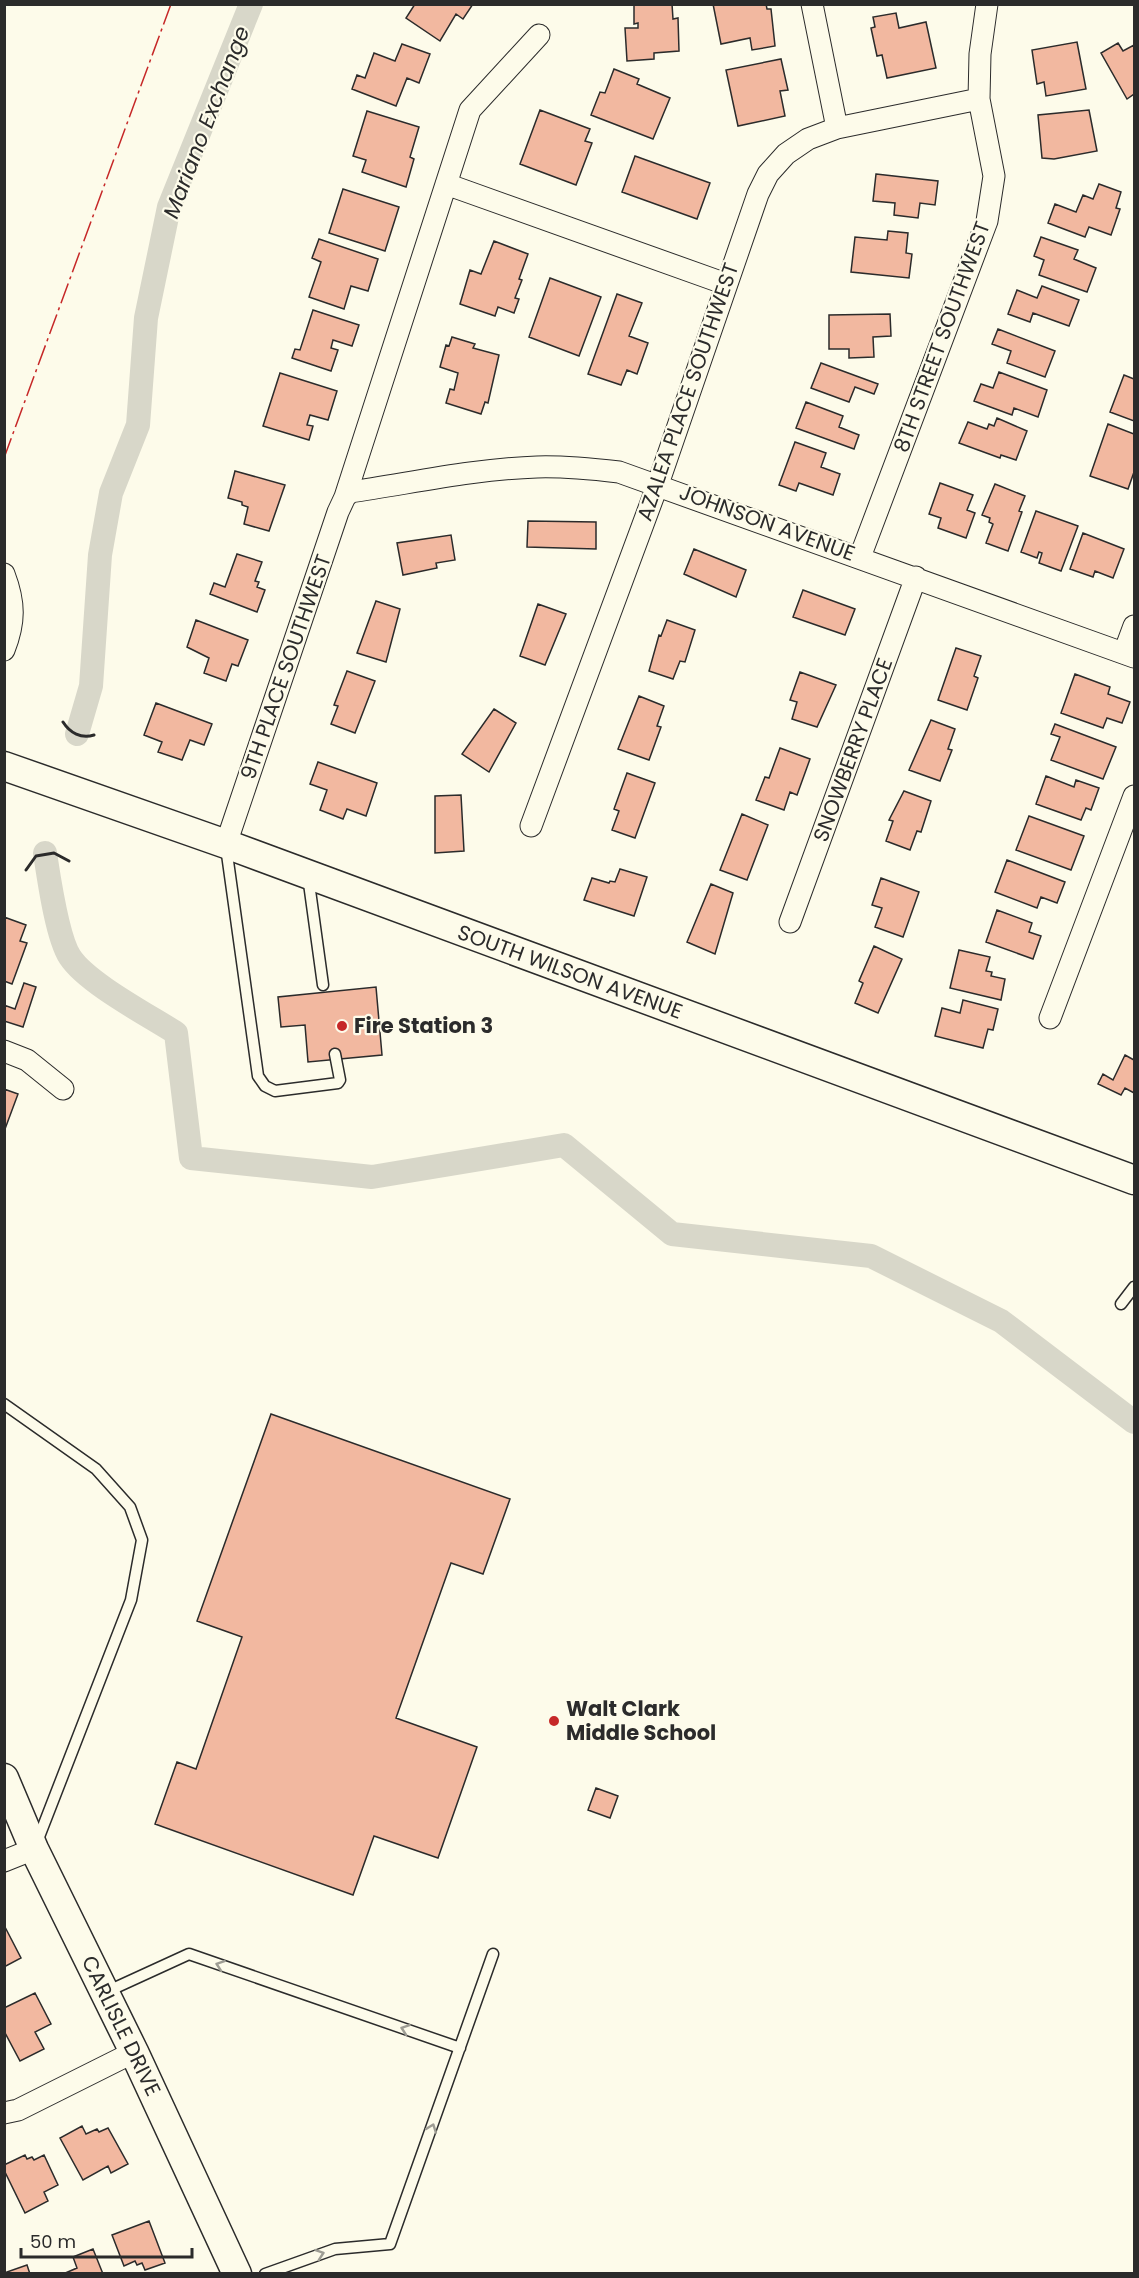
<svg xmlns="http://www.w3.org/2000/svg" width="1139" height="2278" font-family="Poppins,sans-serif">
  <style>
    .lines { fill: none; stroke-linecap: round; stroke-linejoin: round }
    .canal { stroke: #d8d7c9; stroke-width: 24 }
    .building { fill: #f2b8a0; stroke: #2b2b2b; stroke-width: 1.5 }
    .lane-casing { stroke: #2b2b2b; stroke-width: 13 }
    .street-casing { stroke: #2b2b2b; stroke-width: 23 }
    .secondary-casing { stroke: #2b2b2b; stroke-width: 31 }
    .lane { stroke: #fdfbea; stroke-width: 10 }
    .street { stroke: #fdfbea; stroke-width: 21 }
    .secondary { stroke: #fdfbea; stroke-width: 28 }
    .wall { stroke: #2b2b2b; stroke-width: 3 }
    .power { stroke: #c62828; stroke-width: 1.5; stroke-dasharray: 21 4.5 3 4.5; stroke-linecap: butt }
    .oneway { stroke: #9e9d94 }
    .poi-dot { fill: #c62828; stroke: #fdfbea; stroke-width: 2 }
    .labels { text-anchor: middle; stroke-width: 4.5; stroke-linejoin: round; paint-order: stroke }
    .street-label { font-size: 21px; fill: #2b2b2b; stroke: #fdfbea }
    .poi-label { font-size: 21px; font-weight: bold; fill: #2b2b2b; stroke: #fdfbea; text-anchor: start }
    .water-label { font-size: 22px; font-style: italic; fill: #2b2b2b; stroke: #fdfbea }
  </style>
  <rect width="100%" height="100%" fill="#fdfbea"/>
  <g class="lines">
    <path class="canal" d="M77,734l14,-48 9,-131 11,-62 27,-68 8,-107 23,-111 82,-203
      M45,853c4,26 12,84 25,104 17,26 78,58 106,76l15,125 181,19 192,-32 108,89 199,22 130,65 133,101"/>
  </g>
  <path class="building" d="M415,4h58l-10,15 -7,-5 -16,27 -34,-23z
    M634,4h38l1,15 5,-1 1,33 -25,2v6l-27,2 -2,-33h13v-5l-4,1z
    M713,4h53l1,5h4l4,37 -23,4 -2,-12 -29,6z
    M896,13l3,15 27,-6 10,46 -49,10 -5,-23 -5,1 -6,-28 4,-1 -2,-10z
    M1077,42l9,47 -40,7 -2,-14 -7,2 -5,-34z
    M1118,43l5,8 11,-6v49l-7,5 -26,-46z
    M402,44l28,10 -11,29 -12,-5 -11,28 -44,-17 5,-14 8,3 9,-25 21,8z
    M781,59l7,31 -8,1 5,25 -47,10 -12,-56z
    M614,69l25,10 -2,5 33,14 -17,41 -62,-24 9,-23 5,1z
    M540,110l50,19 -5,12 7,2 -16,42 -56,-21z
    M1089,110l8,41 -43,8 -12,-1 -4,-43z
    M367,111l52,16 -9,30 4,2 -8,28 -44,-15 4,-12 -13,-4z
    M635,156l75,27 -13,36 -75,-27z
    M876,174l62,7 -3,24 -15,-2 -2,15 -24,-3 1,-12 -22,-2z
    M1099,184l22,8 -5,16 4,1 -9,26 -22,-8 -4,10 -37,-14 7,-19 21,8 7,-17 10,4z
    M343,189l56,18 -14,44 -56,-18z
    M888,231l20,2 -2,20 6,1 -3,24 -58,-6 4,-35 32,3z
    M1041,237l37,13 -4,9 22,9 -9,24 -48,-17 5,-15 -10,-4z
    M319,239l59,20 -10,32 -17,-5 -7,23 -35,-12 12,-35 -9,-4z
    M494,241l34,13 -9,25 3,1 -7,18 4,1 -5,14 -16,-6 -3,9 -35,-12 10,-34 11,4z
    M550,278l51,19 -22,59 -50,-19z
    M1042,286l37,14 -10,26 -36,-13 -3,9 -22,-8 9,-24 20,8z
    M617,294l25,9 -13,33 19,7 -11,31 -10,-4 -6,15 -33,-11z
    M313,310l46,15 -7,21 -19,-6 -2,8 7,2 -7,21 -39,-13 3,-9 5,1z
    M890,314l1,22 -18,1 1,20 -25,1v-9h-20v-34z
    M998,329l57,22 -10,26 -38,-14 4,-12 -19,-7z
    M452,337l23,7 -2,4 26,7 -11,48 -3,-1 -4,12 -35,-11 4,-14 4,1 4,-17 -18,-6 6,-22 3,1z
    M821,363l57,21 -4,10 -19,-7 -6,15 -38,-14z
    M999,372l48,18 -9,27 -24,-9 -2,7 -38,-14 7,-17 12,4z
    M280,373l57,18 -9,29 -18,-5 -3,10 6,1 -4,14 -46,-14z
    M1124,375l10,4v42l-24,-9z
    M806,402l37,14 -4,11 20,8 -5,14 -58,-21z
    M997,418l30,13 -11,29 -15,-5 -1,3 -41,-15 9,-21 19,7 2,-5 5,2z
    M1108,424l26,10v38l-6,17 -38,-13z
    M795,442l31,11 -5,14 19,7 -7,21 -34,-12 -3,8 -17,-6z
    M235,471l50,14 -16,46 -25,-7 4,-17 -6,-2v-3l-14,-4z
    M940,483l33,12 -6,15 8,3 -9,25 -28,-10 3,-10 -12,-4z
    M995,484l30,12 -6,15 3,1 -14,39 -22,-8 7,-19 -4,-2 1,-4 -8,-3z
    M1036,511l42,15 -17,45 -22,-8 3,-10 -3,-1 -2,6 -16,-6z
    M528,521l68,1v27l-69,-2z
    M1083,533l41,16 -11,29 -18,-7 -2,6 -23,-8z
    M451,535l4,25 -19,3 1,5 -34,7 -6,-32z
    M694,549l52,21 -10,27 -52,-23z
    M237,554l25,8 -7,19 4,1 -2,5 8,3 -8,22 -47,-18 4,-11 11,4z
    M803,590l52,19 -10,26 -52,-18z
    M376,601l24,8 -14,53 -29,-9z
    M538,604l28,10 -21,51 -25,-9z
    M196,620l52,20 -10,26 -6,-2 -6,17 -22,-8 5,-15 -22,-11z
    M667,620l28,10 -10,32 -5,-1 -7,18 -24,-8 10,-36 2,1z
    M956,648l25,8 -7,20 4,2 -11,32 -29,-10z
    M347,671l28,10 -20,52 -24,-9 7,-18 -4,-1z
    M800,672l36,13 -19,42 -25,-8 5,-17 -7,-2z
    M1075,674l35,13 -2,7 22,8 -8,21 -15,-5 -4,10 -42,-15z
    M639,696l25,10 -7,20 4,1 -12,33 -31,-11z
    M156,703l56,21 -8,21 -14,-5 -8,20 -24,-8 4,-10 -18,-7z
    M494,709l22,14 -27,49 -27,-18z
    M931,720l24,9 -7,20 4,1 -12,31 -31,-11z
    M1055,724l61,23 -13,32 -52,-19 9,-23 -9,-3z
    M780,748l30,11 -13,36 -7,-3 -6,18 -28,-10 9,-23 4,1z
    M318,762l59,21 -11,33 -19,-7 -4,10 -23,-9 7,-20 -17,-6z
    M627,773l28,10 -20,55 -23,-8 7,-19 -5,-2z
    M1046,776l28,11 2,-7 23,8 -8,22 -5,-2 -5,12 -45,-16z
    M904,791l27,10 -10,31 -4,-1 -7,19 -24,-9 7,-20 -4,-1z
    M461,795l3,56 -29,2v-57z
    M742,814l26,11 -21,55 -27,-10z
    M1029,816l55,20 -13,34 -55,-20z
    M1007,860l58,22 -8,21 -16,-6 -4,11 -42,-16z
    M620,869l27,8 -13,39 -50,-16 8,-22 17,5 1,-2 5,1z
    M881,878l38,14 -16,45 -28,-10 7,-19 -10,-3z
    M711,884l22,9 -18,61 -28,-12z
    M997,910l35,13 -3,9 12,4 -8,23 -47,-17z
    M4,917l22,8 -6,16 7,2 -15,41 -8,-3z
    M874,946l28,13 -24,54 -23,-10 8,-20 -4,-2z
    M959,950l31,7 -4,14 6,1 -1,4 14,3 -4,21 -51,-12z
    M24,983l12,4 -13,40 -19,-6v-16l11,4z
    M376,987l6,68 -74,7 -3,-37 -24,2 -3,-30z
    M963,1000l35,9 -5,21 -5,-1 -5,19 -48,-12 7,-28 18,5z
    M1125,1055l9,5v33l-9,-5 -4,7 -23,-11 5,-10 10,6z
    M4,1089l14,5 -13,35h-1z
    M271,1414l239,85 -27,75 -32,-11 -55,155 81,29 -39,111 -64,-22 -21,59 -198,-71 22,-62 19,7 46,-132 -45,-16z
    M596,1788l22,8 -8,22 -22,-8z
    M5,1927l16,31 -17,9v-39z
    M35,1993l16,31 -16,8 9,17 -24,12 -16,-30v-23z
    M82,2126l4,8 11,-5 2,3 9,-4 20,36 -17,9 -3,-7 -25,14 -23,-42z
    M25,2155l2,4 5,-2 2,3 10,-5 14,30 -14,7 4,9 -23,12 -21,-43v-5z
    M149,2221l16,42 -20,7 -3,-7 -5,2 -2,-4 -11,5 -12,-31z
    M93,2249l10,25h-40l14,-6 -4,-11z
    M27,2265l3,9h-26v-1z"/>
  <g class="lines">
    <g class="lane-casing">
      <path id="lane" d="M226,847l32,229 7,10 10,5 63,-8 2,-3 -5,-26
        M308,876l15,109
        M1121,1304l13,-17
        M4,1404l92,65 34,38 12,33 -11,60 -94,242
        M106,1992l83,-38 271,94
        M265,2274l70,-25 55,-5 103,-290"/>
    </g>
    <g class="street-casing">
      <path id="street" d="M812,4l25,124
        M446,184l280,100
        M345,497l125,-387 69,-75
        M860,557l127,-336 7,-45 -15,-77 1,-45 7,-50
        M4,574c11,29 11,48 0,76
        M1124,653l10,-27
        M531,826l127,-342 100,-290 10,-20 18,-20 22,-15 29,-11 142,-29
        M226,844l112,-332 7,-15 5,-5c62,-9 124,-23 187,-25 27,-1 55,2 82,5l515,185
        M790,922l126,-345
        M1050,1018l84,-222
        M4,1051l23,9 36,29
        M4,1861l30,-12
        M4,2113l14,-3 116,-58"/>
    </g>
    <g class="secondary-casing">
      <path id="secondary" d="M4,766l222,78 908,336
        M4,1778l30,71 100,203 103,222"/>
    </g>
    <use href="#lane" class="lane"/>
    <use href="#street" class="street"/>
    <use href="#secondary" class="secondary"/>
    <path class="wall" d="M63,722c7,11 18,17 31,13
      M26,870l10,-14 18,-3 15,8"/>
    <path class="power" d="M4,458l167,-454"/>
  </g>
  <defs><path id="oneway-chevron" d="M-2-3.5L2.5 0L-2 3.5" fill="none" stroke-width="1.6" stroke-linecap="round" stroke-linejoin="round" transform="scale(1.5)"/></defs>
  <g class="oneway">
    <use href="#oneway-chevron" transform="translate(220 1965) rotate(-161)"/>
    <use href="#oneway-chevron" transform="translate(405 2029) rotate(-161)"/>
    <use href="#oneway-chevron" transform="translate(432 2128) rotate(-70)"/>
    <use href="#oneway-chevron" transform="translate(320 2254) rotate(-19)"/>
  </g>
  <g class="poi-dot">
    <circle cx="342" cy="1026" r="6"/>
    <circle cx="554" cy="1721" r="6"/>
  </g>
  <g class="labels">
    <g class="street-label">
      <text transform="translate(942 337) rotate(-70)" y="7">8TH STREET SOUTHWEST</text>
      <text transform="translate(688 392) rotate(-71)" y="7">AZALEA PLACE SOUTHWEST</text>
      <text transform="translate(767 523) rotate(20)" y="7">JOHNSON AVENUE</text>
      <text transform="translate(286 667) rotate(-71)" y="7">9TH PLACE SOUTHWEST</text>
      <text transform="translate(853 750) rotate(-70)" y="7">SNOWBERRY PLACE</text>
      <text transform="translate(570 972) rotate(20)" y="7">SOUTH WILSON AVENUE</text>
      <text transform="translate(121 2026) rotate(64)" y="7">CARLISLE DRIVE</text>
    </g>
    <g class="poi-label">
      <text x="354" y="1033">Fire Station 3</text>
      <text x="566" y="1716">Walt Clark<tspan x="566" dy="24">Middle School</tspan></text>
    </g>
    <g class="water-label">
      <text transform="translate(206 122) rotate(-69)" y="8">Mariano Exchange</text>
    </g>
  </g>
  <rect width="1139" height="2278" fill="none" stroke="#2b2b2b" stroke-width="12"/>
  <path d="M21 2248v9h171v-9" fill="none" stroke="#2b2b2b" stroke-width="3"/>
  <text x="30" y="2248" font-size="18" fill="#2b2b2b" stroke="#fdfbea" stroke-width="4.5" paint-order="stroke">50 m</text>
</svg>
